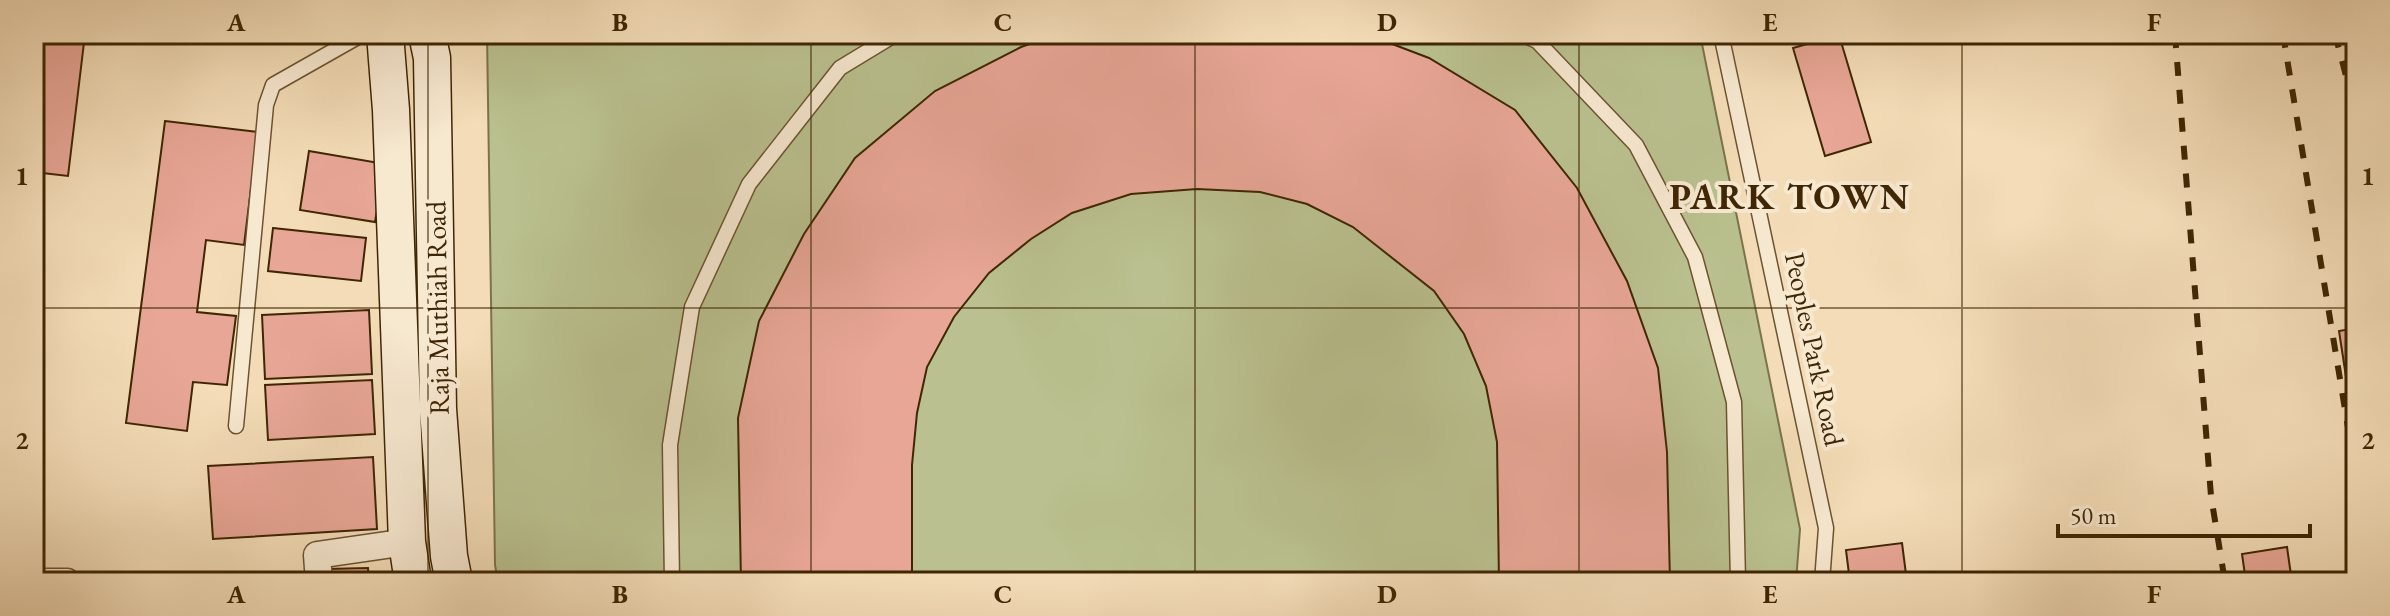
<svg xmlns="http://www.w3.org/2000/svg" width="2390" height="616" font-family="'EB Garamond',serif">
  <style>
    .green { fill: #bac08f; stroke: #7c734a; stroke-width: 2 }
    .building { fill: #e8a696; stroke: #3f2604; stroke-width: 2 }
    .lines { fill: none; stroke-linecap: round; stroke-linejoin: round }
    .service-casing { stroke: #6c5431; stroke-width: 17 }
    .minor-casing { stroke: #6c5431; stroke-width: 29 }
    .secondary-casing { stroke: #3f2604; stroke-width: 39 }
    .service { stroke: #f7e8d0; stroke-width: 14 }
    .minor { stroke: #f7e8d0; stroke-width: 26 }
    .secondary { stroke: #f7e8d0; stroke-width: 36 }
    .rail { stroke: #3f2604; stroke-width: 6; stroke-dasharray: 14 14; stroke-linecap: butt }
    .grid { fill: none; stroke: #3f2604; stroke-width: 2; stroke-opacity: 0.55 }
    .labels { text-anchor: middle; stroke-width: 8; stroke-linejoin: round; paint-order: stroke }
    .street-label { font-size: 28px; fill: #3f2604; stroke: #f7e8d0 }
    .district-label { font-size: 36px; font-weight: bold; letter-spacing: 2px; fill: #3f2604; stroke: #f7e8d0 }
    .neatline { fill: none; stroke: #3f2604; stroke-width: 3 }
    .grid-label { font-size: 26px; text-anchor: middle; font-weight: bold; fill: #3f2604 }
  </style>
  <rect width="100%" height="100%" fill="#f3dcb7"/>
  <filter id="stains"><feTurbulence type="fractalNoise" baseFrequency=".0025" numOctaves="4"/><feColorMatrix values="0 0 0 0 .2 0 0 0 0 .09 0 0 0 0 .02 0 0 0 .5 -.17"/></filter>
  <radialGradient id="worn" r=".72"><stop offset=".6" stop-color="#630" stop-opacity="0"/><stop offset="1" stop-color="#630" stop-opacity=".3"/></radialGradient>
  <path class="green" d="M487,34h1213l100,495 -4,53h-1298l-3,-17z"/>
  <path class="building" d="M34,34h51l-17,142 -34,-4z
    M1058,34h308l63,24 86,52 62,78 50,93 31,87 9,84 3,130h-171l-2,-140 -11,-56 -22,-52 -30,-43 -81,-64 -46,-23 -47,-12 -63,-3 -66,5 -59,19 -41,26 -42,34 -35,44 -27,50 -10,46 -5,52v117h-171l-3,-164 21,-97 45,-87 51,-76 80,-67 86,-44z
    M1839,35l32,107 -46,14 -32,-108z
    M165,121l93,11 -14,113 -38,-5 -9,72 39,4 -9,69 -34,-3 -6,49 -61,-8z
    M309,151l76,13 -10,58 -75,-12z
    M273,228l93,10 -5,43 -93,-10z
    M369,310l3,64 -107,5 -3,-64z
    M2356,328v114l-17,-111z
    M372,380l3,54 -107,6 -3,-55z
    M373,457l4,72 -164,10 -5,-73z
    M1902,543l5,39h-57l-4,-32z
    M2287,547l5,35h-46l-4,-28z
    M368,568l1,14h-42l-1,-13z"/>
  <g class="lines">
    <g class="service-casing">
      <path id="service" d="M1521,34l16,7 99,104 59,112 39,145 4,180
        M1721,34l105,494 -4,54
        M236,426l30,-321 7,-20 90,-51
        M672,582l-2,-137 22,-138 57,-123 91,-116 56,-34"/>
    </g>
    <g class="minor-casing">
      <path id="minor" d="M44,582h23
        M319,582l-2,-27 90,-13"/>
    </g>
    <g class="secondary-casing">
      <path id="secondary" d="M385,34l6,76 16,432 6,40
        M427,34l5,24 6,351 11,147 5,26"/>
    </g>
    <use href="#service" class="service"/>
    <use href="#minor" class="minor"/>
    <use href="#secondary" class="secondary"/>
    <path class="rail" d="M2175,34l36,462 14,86
      M2283,34l73,442
      M2335,34l21,80
      M2353,34l3,16"/>
  </g>
  <path class="grid" d="M428,34v548M811,34v548M1195,34v548M1579,34v548M1962,34v548M34,308h2322"/>
  <g class="labels">
    <g class="street-label">
      <text transform="translate(437 308) rotate(-91)" y="10">Raja Muthiah Road</text>
      <text transform="translate(1815 349) rotate(78)" y="10">Peoples Park Road</text>
    </g>
    <g class="district-label">
      <text x="1790" y="209">PARK TOWN</text>
    </g>
  </g>
  <rect width="2390" height="616" fill="none" stroke="#f3dcb7" stroke-width="88"/>
  <path d="M2058 524v12h252v-12" fill="none" stroke="#3f2604" stroke-width="4"/>
  <text x="2070" y="524" font-size="24" fill="#3f2604" stroke="#f7e8d0" stroke-width="6" paint-order="stroke">50 m</text>
  <rect x="44" y="44" width="2302" height="528" class="neatline"/>
  <g class="grid-label">
    <text x="236" y="31">A</text>
    <text x="620" y="31">B</text>
    <text x="1003" y="31">C</text>
    <text x="1387" y="31">D</text>
    <text x="1770" y="31">E</text>
    <text x="2154" y="31">F</text>
    <text x="22" y="185">1</text>
    <text x="2368" y="185">1</text>
    <text x="22" y="449">2</text>
    <text x="2368" y="449">2</text>
    <text x="236" y="603">A</text>
    <text x="620" y="603">B</text>
    <text x="1003" y="603">C</text>
    <text x="1387" y="603">D</text>
    <text x="1770" y="603">E</text>
    <text x="2154" y="603">F</text>
  </g>
  <rect width="100%" height="100%" filter="url(#stains)"/>
  <rect width="100%" height="100%" fill="url(#worn)"/>
</svg>
